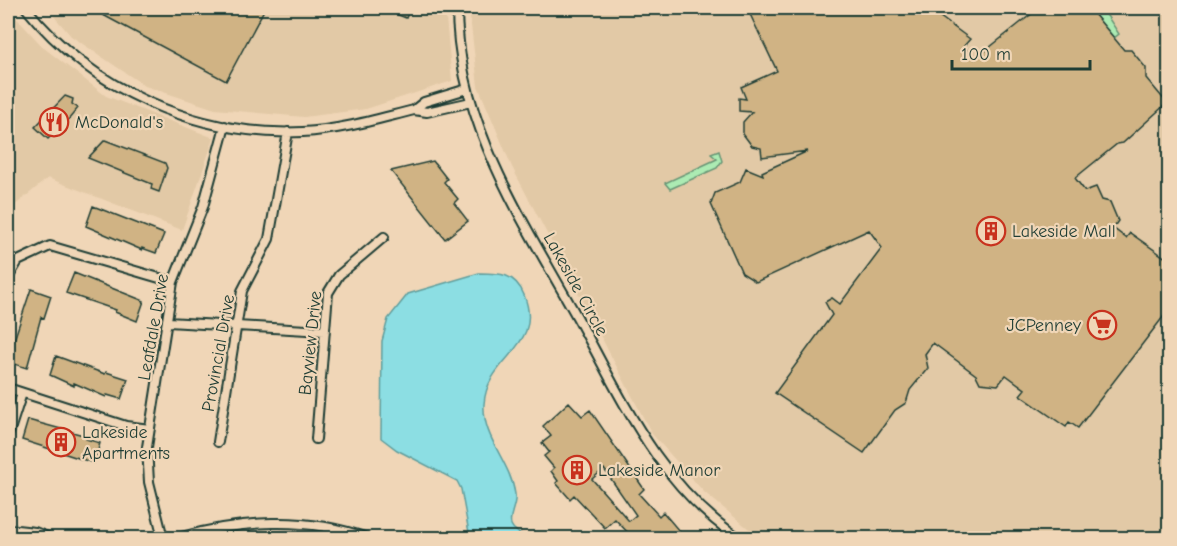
<svg xmlns="http://www.w3.org/2000/svg" width="1177" height="546" font-family="'Comic Neue',sans-serif">
  <style>
    .built { fill: #e2c9a6 }
    .green { fill: #acebb3; stroke: #669474; stroke-width: 1.5 }
    .water { fill: #8cdee3; stroke: #609e9d; stroke-width: 1.5 }
    .building { fill: #d0b384; stroke: #1f3d34; stroke-width: 1.5; fill-rule: evenodd }
    .lines { fill: none; stroke-linecap: round; stroke-linejoin: round }
    .minor-casing { stroke: #1f3d34; stroke-width: 12 }
    .minor { stroke: #f0d6b7; stroke-width: 8 }
    .labels { text-anchor: middle; stroke-width: 4.5; stroke-linejoin: round; paint-order: stroke }
    .poi-label { font-size: 18px; fill: #1f3d34; stroke: #f0d6b7; text-anchor: start }
    .street-label { font-size: 18px; fill: #1f3d34; stroke: #f0d6b7 }
  </style>
  <rect width="100%" height="100%" fill="#f0d6b7"/>
  <filter id="ink" filterUnits="userSpaceOnUse"><feTurbulence type="fractalNoise" baseFrequency=".0167" numOctaves="2"/><feDisplacementMap in="SourceGraphic" scale="12" xChannelSelector="R" yChannelSelector="G"/><feConvolveMatrix kernelMatrix="1 2 1 2 8 2 1 2 1" color-interpolation-filters="sRGB"/></filter>
  <g filter="url(#ink)">
    <path class="built" d="M47,8h398l7,73 -86,28 -62,8 -89,-8 -70,-23 -74,-50z
      M469,8h700v530h-409l-56,-46 -52,-58 -140,-267 -34,-81z
      M8,9l36,39 62,48 108,42 -32,92 -134,-52 -40,33z"/>
    <path class="green" d="M1089,8h13l17,26 -5,4z
      M719,151l3,10 -5,7 -47,21 -5,-6 52,-24 -6,-5z"/>
    <path class="water" d="M479,273c21,0 36,0 45,22 21,53 -37,61 -40,109 -2,34 26,57 31,90 3,18 -20,32 15,44h-60l-9,-49 -4,-8 -60,-31 -16,-12 1,-97 6,-22 20,-25z"/>
    <path class="building" d="M90,8h175l-39,73z
      M381,8h29l-4,10z
      M753,8h175l42,31 -6,7 11,13 64,-51h50l35,42h7l15,18v10l21,25 -44,40 -6,1 -42,34 10,13 11,-4 6,13 8,2 8,19 -5,7 13,10 4,-5 40,28v47l-92,120 -9,-6 -3,5 -46,-32 5,-6 -19,-14 -8,10 -18,-2 -4,-8 -43,-32 -8,11 3,14 -18,22 -4,13 -11,7 -31,43 -89,-60 57,-78 -7,-13 7,-4 8,6 42,-56 -13,-18 -113,52 -14,-9 -31,-69 4,-11 25,-11 6,-14 17,7 -1,-3 46,-21 -46,6 -1,-9 -9,-2 -9,-12v-12l9,-10 -13,-1v-13l7,1 -5,-12 36,-16 -29,-61z
      M65,96l8,3 -1,5 6,4 -19,23 -2,-1 -9,9 -13,-12z
      M105,140l60,23 2,5 -8,24 -8,-3 1,-5 -64,-26z
      M433,161l14,18 -3,3 14,17 -4,4 14,18 -23,18 -54,-68z
      M93,206l71,28 -8,19 -14,-5v2l-56,-24z
      M74,273l70,28 -7,20 -22,-9 1,-2 -50,-17z
      M31,289l20,7 -7,22 -3,-1 -14,51 -19,-6v-4z
      M56,356l49,18 1,-2 22,7 -7,20 -14,-4 -1,2 -32,-14v3l-24,-11z
      M569,402l13,14 8,-6 54,79 -5,5 20,22 4,-4 22,26h-52l-18,-19 -10,9 -31,-33 -4,4 -14,-16 2,-2 -7,-10 3,-3 -10,-12 5,-4 -7,-9 9,-7 -8,-10zM604,469l32,46 -7,6 -37,-42z
      M28,420l59,16 -1,3 14,4 -6,20 -72,-23z"/>
    <g class="lines">
      <g class="minor-casing">
        <path id="minor" d="M26,8c66,82 171,129 277,124 38,-2 74,-13 111,-22l10,-8 43,-13
          M457,8c0,115 66,212 120,309 45,82 82,168 162,221
          M414,110l13,2 44,-10
          M8,278l10,-17 32,-15 123,36
          M168,322l156,9
          M8,388l118,38 24,3
          M8,436l14,-43
          M316,439l12,-146 11,-18 45,-38
          M218,442l24,-151 27,-52 19,-107
          M8,529l27,3 15,6
          M163,538l-14,-56 -2,-35 26,-165 30,-75 22,-81
          M177,538c63,-17 127,-23 190,0"/>
      </g>
      <use href="#minor" class="minor"/>
    </g>
  </g>
  <defs>
    <g id="restaurant-ring" transform="scale(1.5)"><circle r="9.5" fill="#f0d6b7" stroke="#c8321e" stroke-width="1.5"/><path d="M-5-6h1v4h1v-4h1v4h1v-4h1v5L-1.5 .5V6h-2V.5L-5-1ZM5-6V6H3V1.5H1.5Q1.5-4 5-6Z" fill="#c8321e"/></g>
    <g id="building-ring" transform="scale(1.5)"><circle r="9.5" fill="#f0d6b7" stroke="#c8321e" stroke-width="1.5"/><path d="M-4-6H4V6H1V3H-1V6H-4ZM-2.5-4.3h1.7v1.8h-1.7ZM.8-4.3h1.7v1.8H.8ZM-2.5-1h1.7V.8h-1.7ZM.8-1h1.7V.8H.8Z" fill="#c8321e"/></g>
    <g id="supermarket-ring" transform="scale(1.5)"><circle r="9.5" fill="#f0d6b7" stroke="#c8321e" stroke-width="1.5"/><path d="M-6-5.5h2.5l.6 2H6L4.5 2H-2.5L-4.4-4H-6ZM-1.5 3.2a1.3 1.3 0 1 0 .1 0ZM3 3.2a1.3 1.3 0 1 0 .1 0Z" fill="#c8321e"/></g>
  </defs>
  <g fill-rule="evenodd">
    <use href="#restaurant-ring" x="54" y="122"/>
    <use href="#building-ring" x="991" y="231"/>
    <use href="#supermarket-ring" x="1102" y="325"/>
    <use href="#building-ring" x="61" y="442"/>
    <use href="#building-ring" x="577" y="470"/>
  </g>
  <g class="labels">
    <g class="poi-label">
      <text x="75" y="128">McDonald's</text>
      <text x="1012" y="237">Lakeside Mall</text>
      <text x="1081" y="331" text-anchor="end">JCPenney</text>
      <text x="82" y="438">Lakeside<tspan x="82" dy="21">Apartments</tspan></text>
      <text x="598" y="476">Lakeside Manor</text>
    </g>
    <g class="street-label">
      <text transform="translate(576 284) rotate(61)" y="6">Lakeside Circle</text>
      <text transform="translate(153 327) rotate(-80)" y="6">Leafdale Drive</text>
      <text transform="translate(310 343) rotate(-84)" y="6">Bayview Drive</text>
      <text transform="translate(218 353) rotate(-80)" y="6">Provincial Drive</text>
    </g>
  </g>
  <rect width="1177" height="546" fill="none" stroke="#f0d6b7" stroke-width="30"/>
  <rect x="15" y="15" width="1147" height="516" fill="none" stroke="#1f3d34" stroke-width="2" filter="url(#ink)"/>
  <path d="M952 60v9h138v-9" fill="none" stroke="#1f3d34" stroke-width="3"/>
  <text x="961" y="60" font-size="18" fill="#1f3d34" stroke="#f0d6b7" stroke-width="4.5" paint-order="stroke">100 m</text>
</svg>
